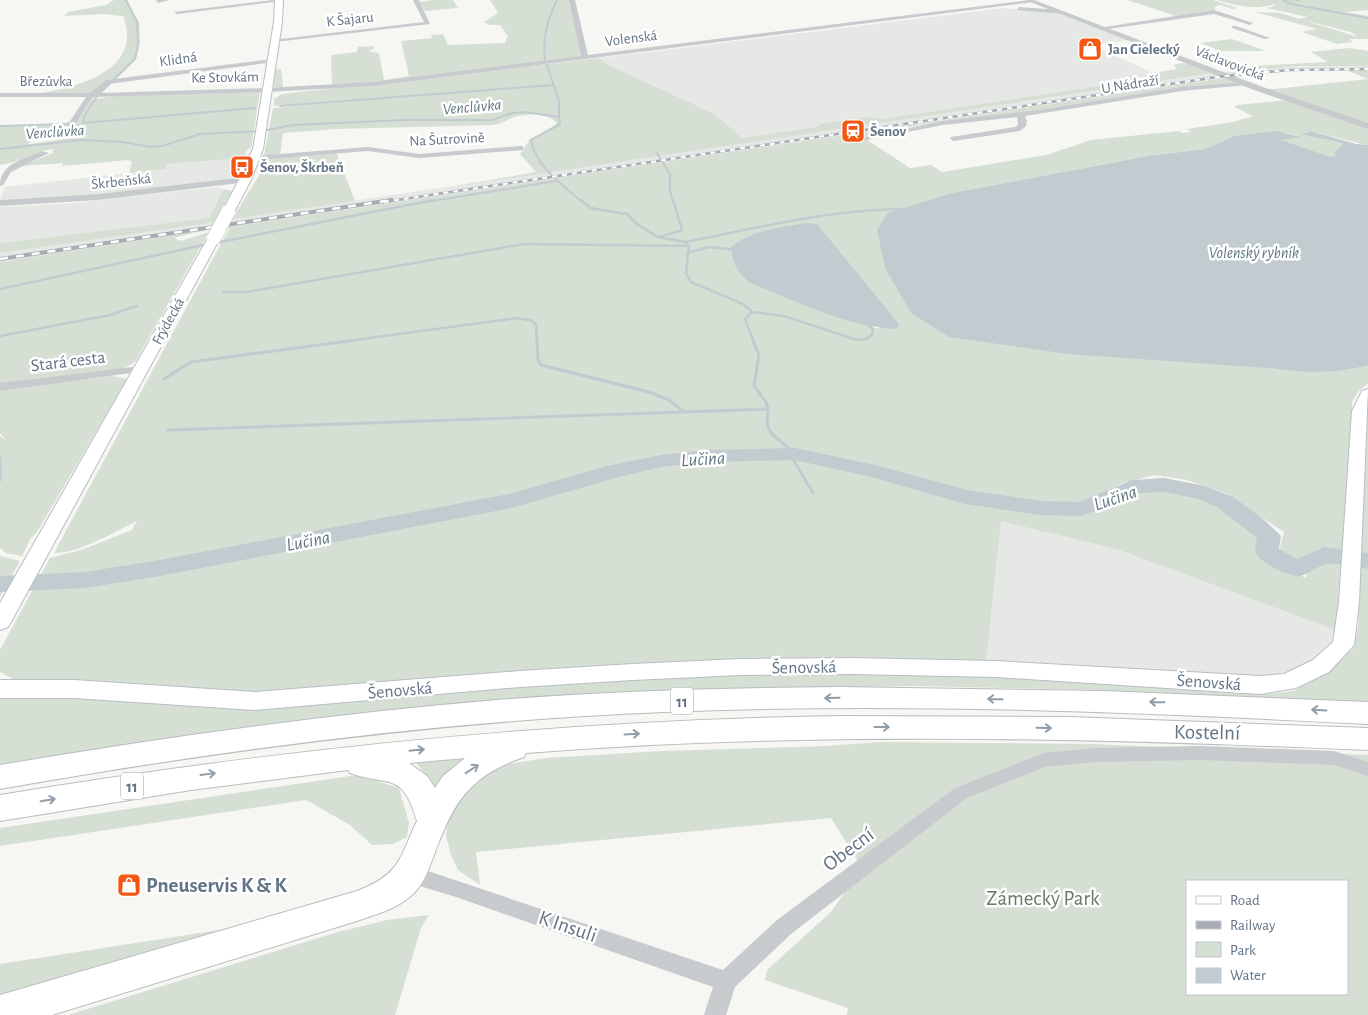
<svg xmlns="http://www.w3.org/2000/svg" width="1368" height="1015" font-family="'Alegreya Sans',sans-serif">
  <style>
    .built { fill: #e6e8e5 }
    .green { fill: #d6dfd3; fill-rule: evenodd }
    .water { fill: #c1cbd0 }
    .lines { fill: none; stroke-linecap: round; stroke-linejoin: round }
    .stream-far2 { stroke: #c1cbd0; stroke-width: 2 }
    .stream-far1 { stroke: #c1cbd0; stroke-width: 2.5 }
    .stream { stroke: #c1cbd0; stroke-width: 3 }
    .river { fill: #c1cbd0; fill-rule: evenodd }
    .secondary-casing { stroke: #b9bec3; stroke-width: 2 }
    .trunk-casing { stroke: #b9bcbf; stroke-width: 2 }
    .minor { fill: #c8cbce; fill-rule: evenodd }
    .tertiary { fill: #c8cbce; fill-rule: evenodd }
    .secondary { fill: #fff; fill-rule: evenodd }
    .trunk { fill: #fff; fill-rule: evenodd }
    .rail-far1-casing { stroke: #a7acb2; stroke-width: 2.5 }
    .rail-casing { stroke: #a7acb2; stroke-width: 4 }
    .rail-far1 { stroke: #fff; stroke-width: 2; stroke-dasharray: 5; stroke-linecap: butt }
    .rail { stroke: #fff; stroke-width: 2.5; stroke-dasharray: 8; stroke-linecap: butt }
    .secondary-bridge-casing { stroke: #b9bec3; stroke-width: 15; stroke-linecap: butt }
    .secondary-bridge { stroke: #fff; stroke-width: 14 }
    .oneway { stroke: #919eaa }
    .labels { text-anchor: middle; stroke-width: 5; stroke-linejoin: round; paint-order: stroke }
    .far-street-label { font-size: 15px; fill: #627486; stroke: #fff }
    .far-poi-label { font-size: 15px; font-weight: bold; fill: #627486; stroke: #fff; text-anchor: start }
    .far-water-label { font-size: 16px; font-style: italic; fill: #5e7783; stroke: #fff }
    .shield { fill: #fff; stroke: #919eaa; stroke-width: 1 }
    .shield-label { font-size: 16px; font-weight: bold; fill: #627486 }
    .street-label { font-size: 18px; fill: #627486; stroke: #fff }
    .water-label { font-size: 19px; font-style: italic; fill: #5e7783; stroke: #fff }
    .near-street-label { font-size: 21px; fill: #627486; stroke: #fff }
    .near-poi-label { font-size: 21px; font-weight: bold; fill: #627486; stroke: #fff; text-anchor: start }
    .near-park-label { font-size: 21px; fill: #657d61; stroke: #fff }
  </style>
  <rect width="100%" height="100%" fill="#f6f6f2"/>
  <path class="built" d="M1004,8l61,7 64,25 -38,5 71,32 -280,42 -16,-2 -46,7 -4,3 -75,11 -26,-24 -106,-48 -10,-8z
    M1320,66h48v4l-76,1 -79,8 -1213,183v-9l1203,-178 46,-6z
    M244,158l-3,6 -3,1 -1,2h4v6l-13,7 -134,15 -94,5 5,-13 160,-18 2,-5z
    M216,187l8,2 -15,29 -209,25v-36l75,-4z
    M1001,521l118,29 217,80 -6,15 -8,9 -15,11 -34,11 -22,2 -265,-15z"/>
  <path class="green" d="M114,0h12l13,22 1,21 -4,15 -37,36h-64c39,-5 110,-23 88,-78l-20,-2 -39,2 5,-4 37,-7z
    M433,0h20l5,8 -33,3 -5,-9z
    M490,0h80l11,55 -4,2 -212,26 -88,5 -3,-1 1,-17 6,-1 2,18 49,-2 -1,-30 26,-3 1,-5 16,-1v3l-6,2 11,2 5,27 25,-4 -8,-35 31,-3 -1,-3 12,-1 5,11 57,-2 3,-7 -8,-11h-10l-6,-3 14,-9z
    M1127,0h86l24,8 -5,1 -12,-4 -6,2 1,3 -39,6z
    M1217,0h151v10l-23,2 23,4v23h-18l2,3 -15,2 -35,-12 15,-3 -62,-17 25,1 78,24 -7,-5 -52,-13 9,-2 -42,-9 9,-2v-2c-17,7 -42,1 -58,-4z
    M1232,39l34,12h-46l-19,-8z
    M1349,48l19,3v15h-67l-63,5 -3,-4 93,-5 -17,-10z
    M599,58l11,8 105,48 27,24 74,-11 4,-3 46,-7 16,2 278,-42 -7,-4 24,-4 -3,-4c12,-6 28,4 40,8l-757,113 79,-14 -16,-18 10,-15 14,-5 13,-11c-8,-10 -32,-10 -43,-6 -7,3 -12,6 -20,8l-158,4 -53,4 -3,22h-16l9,-47 137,-12 -136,10v-7l8,-5z
    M1346,70h22v55l-103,-35 103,-11z
    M1224,78l10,4v2c-64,5 -126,17 -189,26 -60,9 -123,10 -181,28l46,30 21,-3 11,7 104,-17 45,-15 88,-9 4,2 8,-1 -4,-3 46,-7 20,-6 -19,-9 3,-2 49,-5 82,28v17h-2l-59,-15 4,3 -3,3 19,2 18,5 -9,12 -5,2 -51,-17 19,-4 -13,-3 -52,3 -29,13 -57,7 -196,37 315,175c38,4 64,4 101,-2v17l-10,9 -6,10v38l-10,113c-22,-2 -31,-5 -48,11l-12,-7 -3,-5 5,-20 -59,-39 -38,-13 -32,-5 -33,8 -19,10 -30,11 -29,-1 -70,-12 -3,9 40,6 20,6 42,1 41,-12 21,-11 31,-1 26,5 24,9 35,26 9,10 -2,11 11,9 37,19 2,-8 19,-11 14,1 -5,70 -217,-80 -118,-29 -15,142 -713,30 -69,-3 -104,-9 -87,-2 -13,-7v-22l50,-92 31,-8 51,-20 5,-9c-21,10 -59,33 -83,32l176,-326zM875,296l24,28 -23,4 -85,-28z
    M260,92l-9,56 -4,2 -3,8 -77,6 -2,5 -36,4 3,-11 -4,-2 -66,6 1,-3 -41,3 31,-13v-4c-19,2 -34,14 -53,16v-39l66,-3 12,-5 7,-13 6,-5 23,-4zM51,128l5,1 12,7 -4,3 -35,5 6,-10z
    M331,153l6,1 18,47 -123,18 31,-50 -1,-5 5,-1 1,-5z
    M224,189l8,2 -17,31 -215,31v-10l209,-25z
    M201,231l-27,7 7,3 28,-9 -74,130 -12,7 -123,16v-123z
    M112,376l15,3 -90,153 -6,6 -9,18 -16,-3 -6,-5v-112l6,4 -6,-7v-44z
    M1368,414v288l-267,-12 -189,-4 -205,4 -308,20 -118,13 -204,29 -77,15v-69l15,-3 262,12 203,-18 224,-14 174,-3 330,14 50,9 35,-4 27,-14 33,-28 5,-21 7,-191z
    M0,556l20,5 -20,36z
    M881,742l210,2 277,11v260h-521l1,-7 -83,-28 2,-10 64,-58 31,-44 -31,-50 -355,34 4,33 -22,-15 -7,-15 -5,-19 3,-24 25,-30 28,-17 44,-7 115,-7 165,-5zM1187,881h160v113h-160z
    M463,759l-27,28 -20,-24z
    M357,775l42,13 10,35 -2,14 -14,7 -21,1 -22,-20 -44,-25 -306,46v-18z
    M429,915l-8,13 -26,87h-327l270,-83 49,-12z
    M232,928l-232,68v-32z"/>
  <path class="water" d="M1307,130l49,14 12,1v221l-31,5 -31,1 -39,-4 -199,-14 -119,-17 -38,-24 -26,-45 -8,-38 11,-17 64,-20 196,-37 57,-7 29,-13 42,-5 25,6 -20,3 50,17 5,-2 -2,-3 10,-8c-12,-6 -32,-5 -42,-11h8z
    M807,223l10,1 82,100 -2,5c-49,-2 -97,-26 -142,-44 -16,-8 -23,-21 -24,-38 21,-17 50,-20 76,-24z"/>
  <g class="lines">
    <path class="stream-far2" d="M126,0l11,22 1,23 -3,14 -38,37 -12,19 -2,8 172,-15
      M1286,0l-2,1 12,4 72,13
      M1296,0h4
      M545,61c-3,-23 2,-40 12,-61
      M547,65l12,36v16
      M280,106l273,-21
      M0,126l68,-2
      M0,149l81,-9 42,2 28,5 11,-1 38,-12 62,-3 31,-6 112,-5h87l21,-7 12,-1 34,5 1,7 -29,16c5,27 32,45 51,62
      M656,152l14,22v17l3,11
      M426,202l130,-21"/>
    <path class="stream-far1" d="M581,200l9,8 37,6 10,10 21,13 27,5 4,4 -3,27 5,9 52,22 9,8 -7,7 9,23
      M660,237l22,-7 -9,-30
      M685,242c72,-14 146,-33 220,-33
      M215,243l219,-43
      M687,253l22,-6 27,3
      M0,289l208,-45
      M223,292h24l277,-48 165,2
      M752,312l32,4 73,24 9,-1 6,-4 1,-6 -8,-6
      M0,336l110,-21 27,-9
      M340,342l177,-24 13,2 6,4 1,18"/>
    <path class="stream" d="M537,341l1,18 3,6 108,27 20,8 14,11
      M753,341l6,14 -5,31 12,16 2,7 -1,15 4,9 24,21
      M164,379l27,-17 158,-21
      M167,430l601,-21
      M790,454l23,39
      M0,458v22"/>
    <path class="river" d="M795,448l80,17 92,25 74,11 38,1 53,-22 32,-2 41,8 28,11 28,20 20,19 -2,13 18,10 27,-12 44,6v16c-12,-2 -27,-6 -39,-5 -10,0 -19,10 -29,12 -9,2 -40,-13 -44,-23 -2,-4 0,-10 1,-15l-40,-31 -18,-8 -35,-7 -27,1 -16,9 -40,14 -40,-1 -76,-11 -94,-27 -76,-17 -89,2 -45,5 -42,10 -108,31 -351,68 -75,12 -85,4v-16l85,-4 75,-12 349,-66 98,-28 54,-11 45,-5z"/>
    <g class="secondary-casing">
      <path id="secondary" d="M275,0h8l-1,22 -19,127 -12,31 -17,32 -6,4 -6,-4 17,-32 14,-31 21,-127z
        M214,234l6,4 -209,384 -3,5 -8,3v-27l208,-365z
        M1368,389l-9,213 -5,43 -25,27 -33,16 -36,6 -264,-17 -143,-3 -113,1 -107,5 -113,7 -265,23 -181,-12h-74v-18h74l181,12 265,-21 113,-7 107,-5 113,-1 143,3 264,15 24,-2 29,-14 20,-18 6,-40 13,-191 10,-20z"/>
    </g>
    <g class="trunk-casing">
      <path id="trunk" d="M840,687l264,4 264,11v22c-234,-12 -469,-22 -704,-12 -223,9 -444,38 -664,77v-24c165,-28 330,-51 497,-65 114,-9 229,-12 343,-13z
        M843,716l225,1 300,11v22c-281,-12 -561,-19 -842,3l-2,4c-51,18 -68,40 -87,90 -6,15 -11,33 -22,45 -15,16 -38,22 -58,29l-305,94h-52v-20l357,-104c44,-17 42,-32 60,-70 -15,-51 -28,-34 -67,-48l-2,-3 -157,20 -191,31v-26c279,-46 560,-75 843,-79zM465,758l-22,18 -8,12 -8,-12 -18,-13z"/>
    </g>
    <path class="minor" d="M156,0h13l-11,3z
      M273,0l9,1 -105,13 -3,-2z
      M413,0h6l11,24 -155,18 -3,-2 152,-18z
      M569,0h6l13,55 442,-55 3,2 -661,84 -104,6 -174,5 -6,6 -20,34h-3l-4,-2 25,-38h-86v-4h90l16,-13 166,-21 2,1v2l-166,22 -9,9 169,-5 104,-6 209,-26z
      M1019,7l41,3 3,2 -3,2 -43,-4z
      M1214,10l39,13 -3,2 -36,-11 -113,16 -3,-2z
      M1232,26h4l34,12 -5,1 -33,-11z
      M1245,82l2,1v2l-65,6 -157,25 2,5 -1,5 -6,5 -66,10 -4,-2 1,-2 64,-10 3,-2 -1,-8 -74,8 -87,17 -4,-2 91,-19 97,-11 142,-23z
      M520,146h3v4l-104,8 -51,-7 -113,9 -4,-2 4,-2 113,-9 51,7z
      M42,151l7,2 -38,19 -8,13 -3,1c0,-23 24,-27 42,-35z
      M245,177l3,1v4l-149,18 -99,6v-6l99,-6z
      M141,366l6,3 -2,2 -145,20v-8z
      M1201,746l133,5 34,11v14l-34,-11 -133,-5 -106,2 -50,5 -78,31 -176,136 -56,53 -9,28h-22l9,-28 -257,-90 -46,-14 -7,-3 -3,-6 3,-6 7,-3 313,105 54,-50 178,-132 89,-35 51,-5z"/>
    <path class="tertiary" d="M1025,0h9l226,86 108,37v6l-114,-39z"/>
    <use href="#secondary" class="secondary"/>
    <use href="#trunk" class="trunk"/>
    <g class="rail-far1-casing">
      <path id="rail-far1" d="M384,202l840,-126 65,-6 79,-1"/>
    </g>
    <g class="rail-casing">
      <path id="rail" d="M0,259l392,-59"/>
    </g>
    <use href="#rail-far1" class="rail-far1"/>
    <use href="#rail" class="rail"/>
    <g class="secondary-bridge-casing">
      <path id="secondary-bridge" d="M214,238l14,-26"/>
    </g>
    <use href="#secondary-bridge" class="secondary-bridge"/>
  </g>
  <defs><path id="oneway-shaft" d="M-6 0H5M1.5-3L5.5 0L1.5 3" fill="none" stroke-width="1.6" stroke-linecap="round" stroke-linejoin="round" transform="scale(1.25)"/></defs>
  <g class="oneway">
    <use href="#oneway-shaft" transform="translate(832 698) rotate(179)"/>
    <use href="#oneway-shaft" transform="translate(995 699) rotate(-179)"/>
    <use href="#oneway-shaft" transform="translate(1157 702) rotate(-179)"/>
    <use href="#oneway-shaft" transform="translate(1319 710) rotate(-177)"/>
    <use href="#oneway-shaft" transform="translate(882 727)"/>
    <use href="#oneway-shaft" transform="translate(1044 728) rotate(1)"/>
    <use href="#oneway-shaft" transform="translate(632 734) rotate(-3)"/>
    <use href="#oneway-shaft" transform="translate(417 750) rotate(-6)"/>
    <use href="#oneway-shaft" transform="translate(472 769) rotate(-33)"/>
    <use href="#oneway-shaft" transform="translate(208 774) rotate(-8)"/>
    <use href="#oneway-shaft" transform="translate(48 800) rotate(-10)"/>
  </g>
  <defs>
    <g id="shop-square" transform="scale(1.25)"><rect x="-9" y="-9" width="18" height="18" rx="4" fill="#f45614" stroke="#fff"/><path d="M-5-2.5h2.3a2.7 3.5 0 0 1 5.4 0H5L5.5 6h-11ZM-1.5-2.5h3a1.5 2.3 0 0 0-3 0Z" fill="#fff"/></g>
    <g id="station-square" transform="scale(1.25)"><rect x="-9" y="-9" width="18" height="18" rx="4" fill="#f45614" stroke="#fff"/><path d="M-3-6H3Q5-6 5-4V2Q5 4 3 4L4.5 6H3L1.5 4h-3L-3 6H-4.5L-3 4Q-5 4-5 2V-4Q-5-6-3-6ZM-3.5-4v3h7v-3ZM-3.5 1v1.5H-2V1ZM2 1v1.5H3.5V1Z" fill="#fff"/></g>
    <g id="bus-square" transform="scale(1.25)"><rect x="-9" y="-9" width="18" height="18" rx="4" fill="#f45614" stroke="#fff"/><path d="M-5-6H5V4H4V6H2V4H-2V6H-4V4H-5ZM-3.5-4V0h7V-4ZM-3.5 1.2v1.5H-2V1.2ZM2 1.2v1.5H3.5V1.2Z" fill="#fff"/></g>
  </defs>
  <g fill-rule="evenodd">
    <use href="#shop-square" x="1090" y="49"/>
    <use href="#station-square" x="853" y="131"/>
    <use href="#bus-square" x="242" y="167"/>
    <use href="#shop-square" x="129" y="885"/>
  </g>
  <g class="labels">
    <g class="far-street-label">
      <text transform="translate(350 19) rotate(-6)" y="5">K Šajaru</text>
      <text transform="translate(631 38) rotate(-7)" y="5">Volenská</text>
      <text transform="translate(178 59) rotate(-8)" y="5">Klidná</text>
      <text transform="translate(1230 63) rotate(21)" y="5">Václavovická</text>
      <text transform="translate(225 77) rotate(-1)" y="5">Ke Stovkám</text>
      <text x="46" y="86">Březůvka</text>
      <text transform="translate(1130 84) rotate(-9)" y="5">U Nádraží</text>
      <text transform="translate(447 139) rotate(-3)" y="5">Na Šutrovině</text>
      <text transform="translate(121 181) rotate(-6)" y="5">Škrbeňská</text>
      <text transform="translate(168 321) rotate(-61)" y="5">Frýdecká</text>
    </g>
    <g class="far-poi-label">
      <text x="1108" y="54">Jan Cielecký</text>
      <text x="870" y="136">Šenov</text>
      <text x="260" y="172">Šenov, Škrbeň</text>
    </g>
    <g class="far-water-label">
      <text transform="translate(472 106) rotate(-5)" y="6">Venclůvka</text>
      <text transform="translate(55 131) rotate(-4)" y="6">Venclůvka</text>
      <text x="1254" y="258">Volenský rybník</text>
    </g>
    <g class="shield">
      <rect x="671" y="687.5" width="22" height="27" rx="4"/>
      <rect x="121" y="772.5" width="22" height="27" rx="4"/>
    </g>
    <g class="shield-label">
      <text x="682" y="707">11</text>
      <text x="132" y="792">11</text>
    </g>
    <g class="street-label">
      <text transform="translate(68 361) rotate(-7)" y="6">Stará cesta</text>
      <text transform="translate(804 667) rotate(-1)" y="6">Šenovská</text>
      <text transform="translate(1209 682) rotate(4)" y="6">Šenovská</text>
      <text transform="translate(400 690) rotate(-5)" y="6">Šenovská</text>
    </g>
    <g class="water-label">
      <text transform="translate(703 458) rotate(-3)" y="7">Lučina</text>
      <text transform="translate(1115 497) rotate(-19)" y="7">Lučina</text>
      <text transform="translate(308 540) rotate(-11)" y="7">Lučina</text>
    </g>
    <g class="near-street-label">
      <text transform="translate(1207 732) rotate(1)" y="7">Kostelní</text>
      <text transform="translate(848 849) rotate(-37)" y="7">Obecní</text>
      <text transform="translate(568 926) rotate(19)" y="7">K Insuli</text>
    </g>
    <g class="near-poi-label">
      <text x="146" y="892">Pneuservis K &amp; K</text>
    </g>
    <g class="near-park-label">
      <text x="1043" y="905">Zámecký Park</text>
    </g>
  </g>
  <rect x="1186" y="880" width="162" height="115" fill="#ffffff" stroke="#c0c7cf"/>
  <rect x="1196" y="896" width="25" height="8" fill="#ffffff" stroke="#c0c7cf"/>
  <text x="1230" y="905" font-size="15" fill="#627486">Road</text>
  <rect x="1196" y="921" width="25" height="8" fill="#a7acb2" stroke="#c0c7cf"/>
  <text x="1230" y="930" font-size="15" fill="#627486">Railway</text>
  <rect x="1196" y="942" width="25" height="15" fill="#d6dfd3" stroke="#c0c7cf"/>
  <text x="1230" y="955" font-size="15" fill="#627486">Park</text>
  <rect x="1196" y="968" width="25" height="15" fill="#c1cbd0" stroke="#c0c7cf"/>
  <text x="1230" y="980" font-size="15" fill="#627486">Water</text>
</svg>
